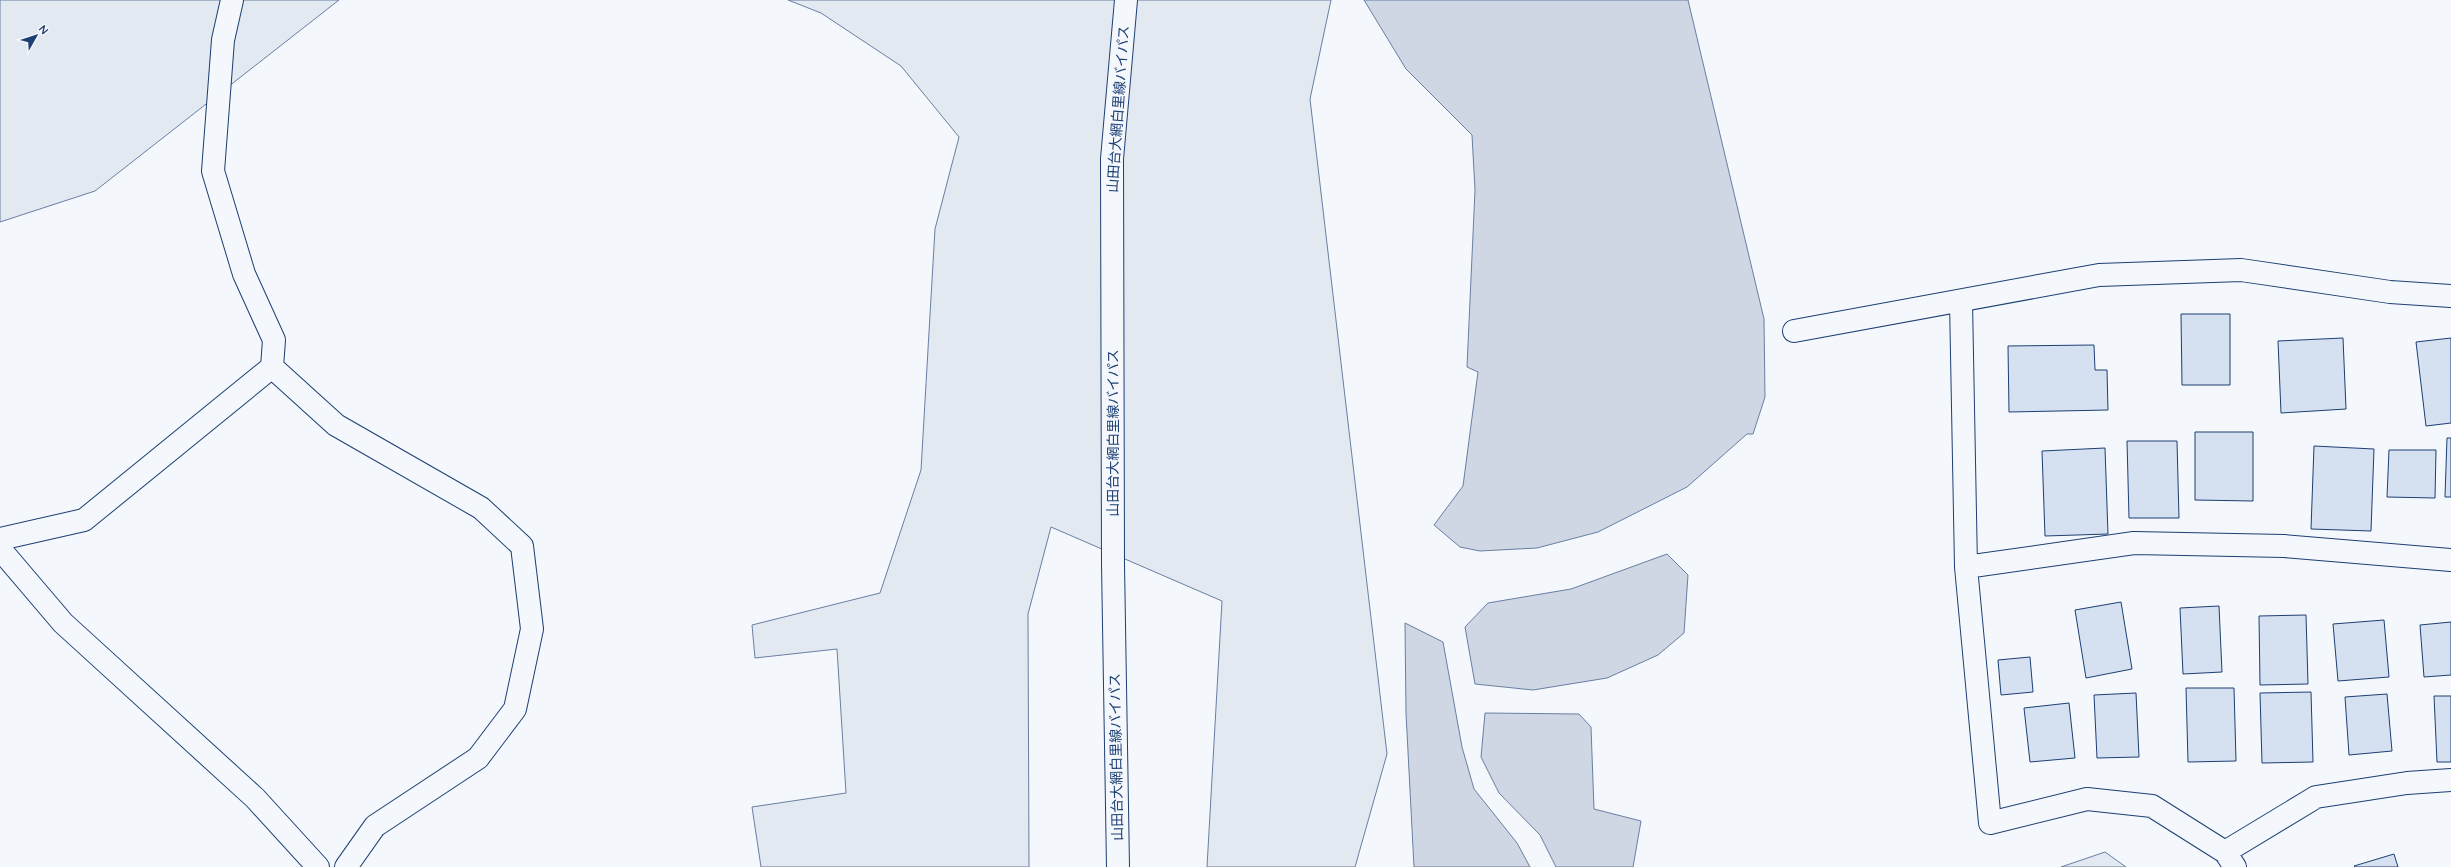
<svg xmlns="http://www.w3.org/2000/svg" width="2451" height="867" font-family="Quicksand,'Noto Sans JP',sans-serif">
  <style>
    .green { fill: #e3e9f0; stroke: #687fa3 }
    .water { fill: #cfd7e4; stroke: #687fa3 }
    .building { fill: #d5e0f0; stroke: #1d3f73 }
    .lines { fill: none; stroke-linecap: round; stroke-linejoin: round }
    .street-casing { stroke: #1d3f73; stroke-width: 24 }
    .primary-casing { stroke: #1d3f73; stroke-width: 24 }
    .street { stroke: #f4f7fb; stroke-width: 22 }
    .primary { stroke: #f4f7fb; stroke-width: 22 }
    .labels { text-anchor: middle; stroke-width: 3; stroke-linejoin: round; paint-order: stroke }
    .street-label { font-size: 14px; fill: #1d3f73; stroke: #f4f7fb }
  </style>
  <rect width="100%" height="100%" fill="#f4f7fb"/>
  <path class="green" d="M0,0h339l-244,191 -95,31z
    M788,0h543l-21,99 77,655 -32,113h-148l15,-266 -171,-74 -23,87 1,253h-268l-9,-60 94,-14 -9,-144 -82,9 -3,-33 128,-32 41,-123 14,-241 24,-92 -58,-71 -80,-53z
    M2105,852l21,15h-65z"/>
  <path class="water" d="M1364,0h324l76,319 1,78 -12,37h-6l-60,53 -89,45 -61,16 -57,3 -20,-4 -26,-22 29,-39 15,-114 -11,-5 8,-177 -3,-55 -66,-66z
    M1667,554l21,21 -4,58 -26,22 -51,23 -74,12 -58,-6 -10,-57 23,-24 83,-14z
    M1405,623l38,19 19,105 12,42 43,54 13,24h-116l-8,-154z
    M1485,713l94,1 12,13 3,82 47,12 -8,46h-77l-16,-32 -41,-42 -18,-36z"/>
  <path class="building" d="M2181,314h49v71h-48z
    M2343,338l3,71 -65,4 -3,-72z
    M2451,338v85l-25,3 -10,-84z
    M2094,345l1,25h12l1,40 -99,2 -1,-66z
    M2195,432h58v69l-58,-1z
    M2447,438h4v59h-6z
    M2127,441h50l2,77h-50z
    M2314,446l60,3 -3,82 -60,-2z
    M2105,448l3,86 -63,2 -3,-85z
    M2389,450h47l-1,48 -48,-1z
    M2121,602l11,67 -46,9 -11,-68z
    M2219,606l3,66 -39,2 -3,-66z
    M2306,615l2,69 -48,1 -1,-69z
    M2384,620l5,57 -51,4 -5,-57z
    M2451,622v53l-27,2 -4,-52z
    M2030,657l3,35 -32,3 -3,-35z
    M2186,688h48l2,73 -48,1z
    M2311,692l2,70 -51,1 -2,-70z
    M2136,693l3,64 -42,1 -3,-63z
    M2387,694l5,57 -43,4 -4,-58z
    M2434,696h17v66h-14z
    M2069,703l6,55 -45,4 -6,-54z
    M2394,854l4,13h-43l-1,-1z"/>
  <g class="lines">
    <g class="street-casing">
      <path id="street" d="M232,0l-9,40 -10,131 31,103 30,66 -2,27
        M1961,301l5,266 24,256 97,-24 65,7 73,46 10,15
        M1794,331l305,-56 142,-5 149,22 61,4
        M0,539l84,-19 188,-153 64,58 145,83 41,38 10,83 -17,80 -37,49 -103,68 -29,41
        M0,549l63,74 192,175 63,69
        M1966,567l168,-24 150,3 167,14
        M2225,852l91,-55 91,-14 44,-3"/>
    </g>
    <g class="primary-casing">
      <path id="primary" d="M1118,867l-5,-303 -1,-405 14,-159"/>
    </g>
    <use href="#street" class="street"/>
    <use href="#primary" class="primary"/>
  </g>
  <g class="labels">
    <g class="street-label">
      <text transform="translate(1118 109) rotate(-86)" y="5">山田台大網白里線バイパス</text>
      <text transform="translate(1113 433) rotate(-90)" y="5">山田台大網白里線バイパス</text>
      <text transform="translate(1116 757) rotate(-91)" y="5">山田台大網白里線バイパス</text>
    </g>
  </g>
  <g transform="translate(36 36) rotate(51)" stroke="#f4f7fb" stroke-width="3" paint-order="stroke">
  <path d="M0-3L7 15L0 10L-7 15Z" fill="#1d3f73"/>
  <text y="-6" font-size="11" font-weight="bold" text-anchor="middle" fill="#1d3f73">N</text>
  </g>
</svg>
